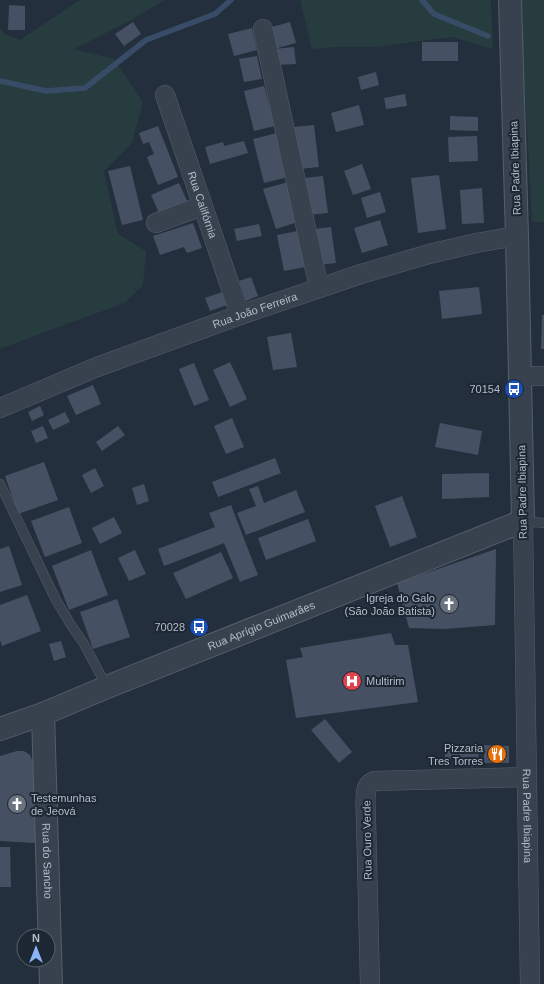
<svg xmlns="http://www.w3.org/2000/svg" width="544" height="984" font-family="Helvetica,sans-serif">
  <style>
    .green { fill: #263c3f }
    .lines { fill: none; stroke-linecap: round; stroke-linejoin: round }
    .stream { stroke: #394c67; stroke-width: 5.5 }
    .building { fill: #455162 }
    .service-casing { stroke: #565f6c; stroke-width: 10 }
    .minor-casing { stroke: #565f6c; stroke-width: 20 }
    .tertiary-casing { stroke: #565f6c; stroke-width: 24 }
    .service { stroke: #38414e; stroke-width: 9 }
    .minor { stroke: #38414e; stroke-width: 19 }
    .tertiary { stroke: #38414e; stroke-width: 22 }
    .labels { text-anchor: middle; stroke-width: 4; stroke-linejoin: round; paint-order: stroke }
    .street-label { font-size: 11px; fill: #b4bcc9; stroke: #1d2633 }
    .poi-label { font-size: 11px; fill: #b4bcc9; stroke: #1d2633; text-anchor: end }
  </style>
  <rect width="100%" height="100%" fill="#242f3e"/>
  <path class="green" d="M80,0h85l-34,20 -57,29 40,10 29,43 -11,41 -28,28 14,63 28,17 -3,34 -18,18 -75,27 -50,19v-320l5,5 15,6z
    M300,0h191l2,49 -41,-12 -76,10h-39l-25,2z
    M520,0h24v222h-12z"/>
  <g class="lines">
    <path class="stream" d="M422,0l12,14 54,22
      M0,81l46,10 39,-3 61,-48 69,-26 16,-14"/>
  </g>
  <path class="building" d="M9,5l16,1v24h-17z
    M133,22l8,12 -17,12 -9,-12z
    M290,22l6,21 -22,6 20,-2 2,17 -20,1 -8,-37z
    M252,28l5,22 -23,6 -6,-22z
    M422,42h36v19h-36z
    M257,56l5,23 -18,3 -5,-23z
    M376,72l3,13 -18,5 -3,-13z
    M264,86l11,40 -21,5 -10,-40z
    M405,94l2,12 -21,3 -2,-11z
    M359,105l5,20 -28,7 -5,-19z
    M450,116l28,1v14l-28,-1z
    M314,125l5,42 -20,2 -5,-42z
    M158,126l20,51 -20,8 -11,-28 7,-3 -5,-12 -6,2 -4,-11z
    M277,133l11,44 -24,6 -11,-44z
    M477,136l1,25 -29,1 -1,-25z
    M244,141l4,12 -38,11 -5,-17 18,-5 1,4z
    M362,164l9,25 -18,6 -9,-24z
    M130,166l13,54 -21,5 -14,-54z
    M439,175l7,54 -28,4 -7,-55z
    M323,176l5,37 -19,2 -6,-37z
    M288,182l13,39 -25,8 -13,-40z
    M179,183l9,20 -28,12 -9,-20z
    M482,188l2,35 -22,1 -2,-34z
    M380,192l6,20 -19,6 -6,-20z
    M380,220l8,25 -26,8 -8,-25z
    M193,223l9,25 -15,5 -3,-6 -24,8 -7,-19z
    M259,224l3,12 -25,5 -3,-12z
    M331,227l5,36 -17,2 -5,-36z
    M298,231l7,36 -21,4 -7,-36z
    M251,277l7,19 -12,5 -7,-20z
    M479,287l3,27 -40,5 -3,-28z
    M222,292l5,13 -17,6 -5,-13z
    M542,315h2v34h-3z
    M291,333l6,34 -24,3 -6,-33z
    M230,362l17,37 -17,8 -17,-37z
    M194,363l15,37 -15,6 -15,-37z
    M93,385l8,19 -25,11 -9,-19z
    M40,406l4,9 -12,6 -4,-9z
    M65,412l5,10 -17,8 -5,-10z
    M232,418l12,29 -18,7 -12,-28z
    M440,423l42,8 -4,24 -43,-8z
    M43,426l5,12 -12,5 -5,-12z
    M118,426l7,9 -23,16 -6,-9z
    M275,458l6,15 -63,24 -6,-15z
    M44,462l14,38 -40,14 -13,-38z
    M95,468l9,18 -13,7 -9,-18z
    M489,473v24l-47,2v-25z
    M144,484l5,17 -12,4 -5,-17z
    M258,486l6,17 32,-13 9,22 -59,23 -9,-22 19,-7 -7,-17z
    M402,496l15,41 -27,10 -15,-41z
    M231,505l27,70 -18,7 -16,-39 -60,23 -6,-17 57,-22 -6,-14z
    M69,507l13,36 -37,14 -14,-36z
    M114,517l8,16 -22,11 -8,-16z
    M308,519l8,22 -50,19 -8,-22z
    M9,546l13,39 -22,7v-43z
    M496,549l-1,76 -51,4 -35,-1 -12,-45z
    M91,550l17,45 -39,15 -17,-44z
    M135,550l11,24 -17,7 -11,-23z
    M221,552l12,26 -47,21 -13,-26z
    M27,595l14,36 -39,15 -2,-6v-35z
    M117,599l13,38 -37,12 -13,-37z
    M391,633l4,12h13l10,57 -122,16 -10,-58 17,-3 -3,-9z
    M61,641l5,16 -12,4 -5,-17z
    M325,719l27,33 -13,11 -28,-33z
    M445,744l34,1 -1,22 -19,-1 1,-7h-15z
    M484,745l25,1v17h-25z
    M17,751h7l6,4 5,12v76l-35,-2v-85z
    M0,847h10l1,40h-11z"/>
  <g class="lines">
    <g class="service-casing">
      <path id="service" d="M0,484l56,116 15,25 13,19 23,43
        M523,521l21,2"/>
    </g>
    <g class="minor-casing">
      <g id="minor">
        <path d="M263,29l56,259"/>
        <path id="s1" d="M165,95l75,220"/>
        <path d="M156,223l46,-17"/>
        <path d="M520,376h24"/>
        <path id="s2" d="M0,408l97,-41 143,-52 121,-41 68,-20 47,-11 41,-7"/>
        <path id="s3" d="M523,521l7,463"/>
        <path d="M370,984l-4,-164c0,-9 -2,-23 1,-32 1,-3 3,-5 7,-7l153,-4"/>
      </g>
    </g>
    <g class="tertiary-casing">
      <g id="tertiary">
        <path id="s4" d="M43,714l8,270"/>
        <path id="s5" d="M0,729l43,-15 64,-27 416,-166 -6,-285 -7,-236"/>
      </g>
    </g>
    <use href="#service" class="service"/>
    <use href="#minor" class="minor"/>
    <use href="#tertiary" class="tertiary"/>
  </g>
  <defs>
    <g id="bus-disc" transform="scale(1)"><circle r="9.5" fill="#1a4fb4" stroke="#1d2633"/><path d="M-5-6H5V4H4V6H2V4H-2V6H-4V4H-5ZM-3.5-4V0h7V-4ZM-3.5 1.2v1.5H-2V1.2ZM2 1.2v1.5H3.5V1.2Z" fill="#fff"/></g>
    <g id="church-disc" transform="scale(1)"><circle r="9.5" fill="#6b7280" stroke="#1d2633"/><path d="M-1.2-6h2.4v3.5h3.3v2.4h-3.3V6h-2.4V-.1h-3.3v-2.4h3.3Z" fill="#fff"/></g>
    <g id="hospital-disc" transform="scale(1)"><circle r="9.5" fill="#e0444e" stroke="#1d2633"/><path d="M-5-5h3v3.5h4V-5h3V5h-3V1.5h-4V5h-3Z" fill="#fff"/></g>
    <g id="restaurant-disc" transform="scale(1)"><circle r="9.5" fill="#e8710a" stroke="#1d2633"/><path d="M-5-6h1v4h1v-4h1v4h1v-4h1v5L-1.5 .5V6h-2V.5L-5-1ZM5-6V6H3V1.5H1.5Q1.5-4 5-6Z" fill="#fff"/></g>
  </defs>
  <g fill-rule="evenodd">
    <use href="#bus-disc" x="514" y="389"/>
    <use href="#church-disc" x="449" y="604"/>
    <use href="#bus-disc" x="199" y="627"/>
    <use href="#hospital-disc" x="352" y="681"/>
    <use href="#restaurant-disc" x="497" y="754"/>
    <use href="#church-disc" x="17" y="804"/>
  </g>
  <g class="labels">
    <g class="street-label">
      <text transform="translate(515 168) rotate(-92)" y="4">Rua Padre Ibiapina</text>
      <text dy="4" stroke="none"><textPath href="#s1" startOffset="116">Rua Califórnia</textPath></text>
      <text dy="4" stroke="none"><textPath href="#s2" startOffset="273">Rua João Ferreira</textPath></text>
      <text transform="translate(522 492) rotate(-91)" y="4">Rua Padre Ibiapina</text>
      <text dy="4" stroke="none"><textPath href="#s5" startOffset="281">Rua Aprígio Guimarães</textPath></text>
      <text dy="4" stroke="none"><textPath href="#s3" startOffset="295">Rua Padre Ibiapina</textPath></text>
      <text transform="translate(367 840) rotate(-91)" y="4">Rua Ouro Verde</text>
      <text dy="4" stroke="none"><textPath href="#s4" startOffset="147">Rua do Sancho</textPath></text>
    </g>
    <g class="poi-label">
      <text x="500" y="393">70154</text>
      <text x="435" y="602">Igreja do Galo<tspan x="435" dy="13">(São João Batista)</tspan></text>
      <text x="185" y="631">70028</text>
      <text x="366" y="685" text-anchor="start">Multirim</text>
      <text x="483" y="752">Pizzaria<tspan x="483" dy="13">Tres Torres</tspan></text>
      <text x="31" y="802" text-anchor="start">Testemunhas<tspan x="31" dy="13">de Jeová</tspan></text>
    </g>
  </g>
  <g transform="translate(36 948)"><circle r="19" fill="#1d2633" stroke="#59626f"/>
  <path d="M0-3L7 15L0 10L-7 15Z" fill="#8ab4f8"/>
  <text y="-6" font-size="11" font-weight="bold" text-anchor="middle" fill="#b4bcc9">N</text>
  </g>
</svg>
